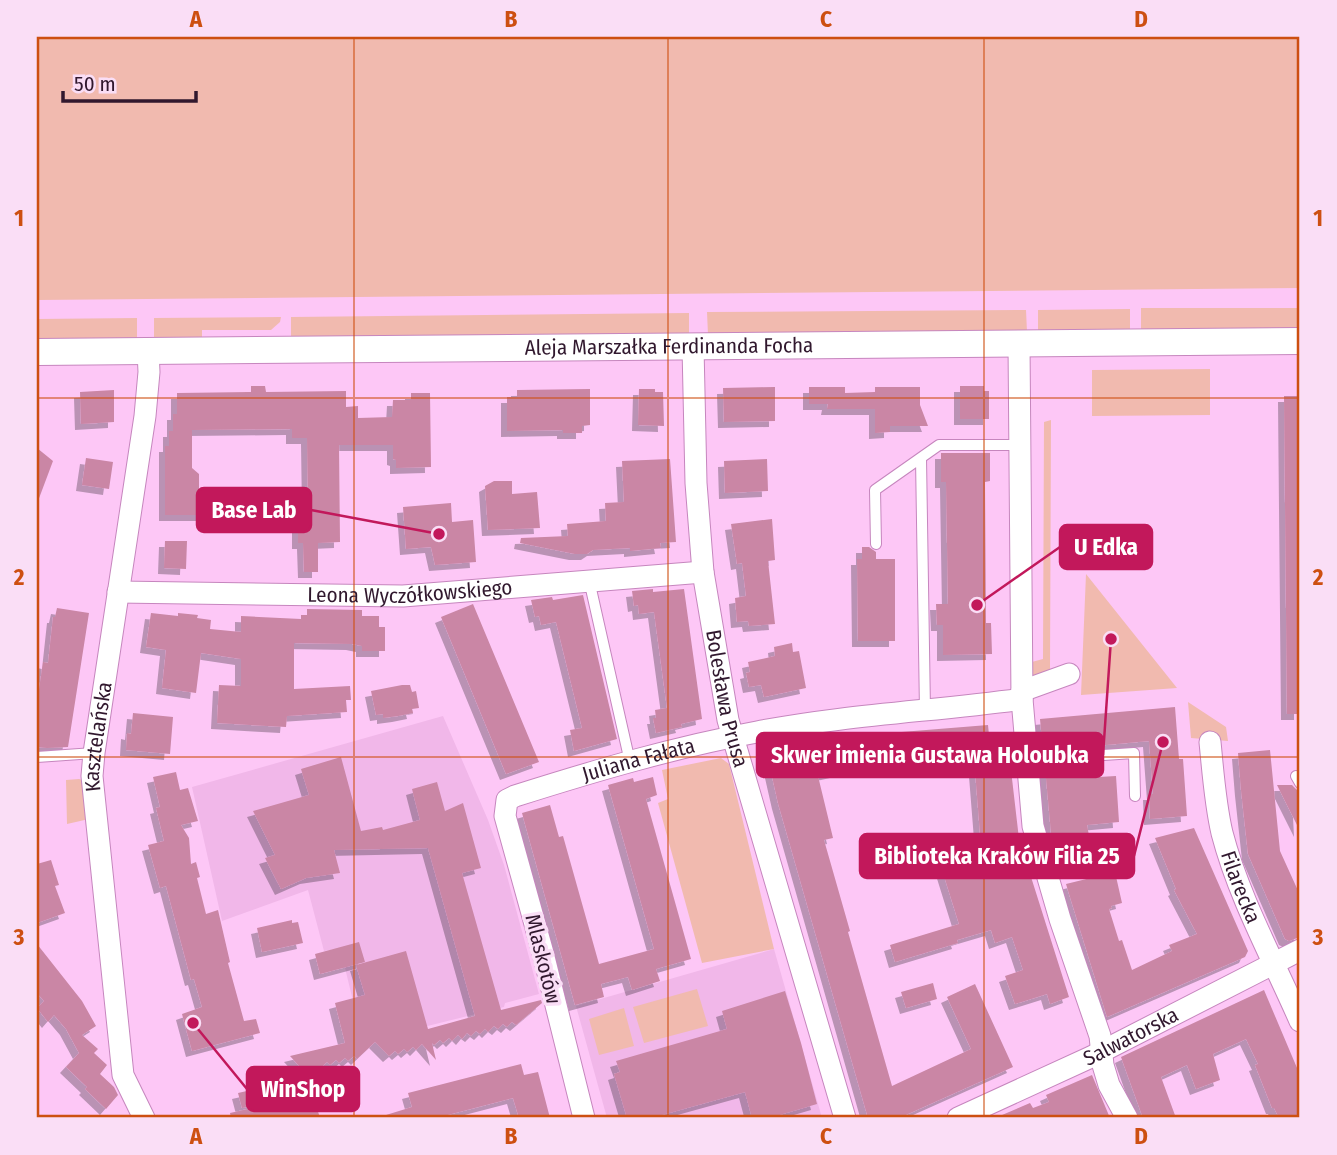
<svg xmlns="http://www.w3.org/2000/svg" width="1337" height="1155" font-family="'Fira Sans Condensed',sans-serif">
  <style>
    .built { fill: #f1b7e9 }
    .green { fill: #f1baaf }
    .building { fill: #ca86a5; filter: url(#shadow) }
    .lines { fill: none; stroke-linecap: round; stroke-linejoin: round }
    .service-casing { stroke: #c686be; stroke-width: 12 }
    .minor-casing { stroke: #c686be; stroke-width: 23 }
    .tertiary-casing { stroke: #c686be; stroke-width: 28 }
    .service { stroke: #fff; stroke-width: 10 }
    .minor { stroke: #fff; stroke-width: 21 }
    .tertiary { stroke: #fff; stroke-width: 26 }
    .grid { fill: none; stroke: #cd4f11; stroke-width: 2; stroke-opacity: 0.55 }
    .labels { text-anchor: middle; stroke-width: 7; stroke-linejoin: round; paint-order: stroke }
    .street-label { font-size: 21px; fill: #31182e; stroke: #fadef6 }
    .leader { fill: none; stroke: #c2185b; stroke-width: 2.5 }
    .callout-dot { fill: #c2185b; stroke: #fadef6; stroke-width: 2.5 }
    .callout { fill: #c2185b; stroke: #c2185b; stroke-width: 2.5 }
    .callout-label { font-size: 23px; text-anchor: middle; font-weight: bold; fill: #fff }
    .neatline { fill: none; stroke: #cd4f11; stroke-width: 2.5 }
    .grid-label { font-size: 23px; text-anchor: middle; font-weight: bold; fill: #cd4f11 }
  </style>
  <defs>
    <filter id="shadow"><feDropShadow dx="-6" dy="6" stdDeviation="0" flood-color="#0004"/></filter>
  </defs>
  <rect width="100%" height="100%" fill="#fdc7f6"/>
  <path class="built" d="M443,716l45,104 16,45 35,129 -34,9 -1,4 -141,35 -18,-74h-3l-6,-19 -12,2 -16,-61 -86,31 -30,-134z
    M774,949l48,169h-87l-2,-2 -8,2h-118l-31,-112z"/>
  <path class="green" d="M37,37h1263v251l-1263,12z
    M1141,308h159v21l-159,1z
    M1130,309v22h-92v-21z
    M1026,310l1,22 -319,3 -1,-23z
    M689,313v23l-398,3v-22z
    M281,317l-1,5 -9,8h-69v10h-48v-22z
    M137,318v22l-100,1v-22z
    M1210,369v46l-118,1v-46z
    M1051,420l-1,253 -22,5v-15l15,-4 1,-237z
    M1086,574l91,114 -96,7z
    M1188,702l38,25 2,14 -37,-3z
    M721,758l8,6 45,185 -72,14 -44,-160 10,-4 -6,-29z
    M79,779l4,1 6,39 -22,5 -1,-44z
    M697,989l11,37 -64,17 -11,-36z
    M624,1008l10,38 -35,9 -10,-36z"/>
  <path class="building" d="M251,386h14l1,6 80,-1v16l12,-1v12l34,-1 1,-17h18v-7h19l1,74 -35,1v-8l-3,-1v-14h-54l1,97 -22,1v29h-14l-1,-29h-5v-22h-23l-1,-15 34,-1 -1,-67h-15v-9l-100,1v38l7,6v16h8l-1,25h-41v-69h4v-15h4v-17h4v-21l74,-1z
    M960,386h24v5h5v28h-29z
    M775,387v34l-51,1 -1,-34z
    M809,387h36v6l30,-1v-5h45v18l8,21h-38v6l-15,1v-24h-48l1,-5h-19z
    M590,389v36l-8,1v7h-19v-3l-56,1v-34h10v-7z
    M639,389h16v3h8l1,34 -26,-1z
    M114,390v32l-33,2 -1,-32z
    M1284,396h16v318h-13z
    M37,448l16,13 -15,40h-1z
    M941,453h49v28l-5,1 1,141h5l1,31 -49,1v-30h-6l-1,-21h12l-2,-122h-5z
    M86,458l27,4 -4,27 -27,-4z
    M670,459l6,83 -16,1 1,5 -31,3v-3l-37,2 -6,4h-12l-55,-11 1,-5 47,-2 -1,-12 39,-3 -1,-18 19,-1 -2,-41z
    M767,459l1,32 -43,2 -1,-32z
    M494,481h18v13l25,-2 3,36 -52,2 -3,-44z
    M451,503l1,19 21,-2 3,42 -41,3 -4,-18 -25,2 -3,-42z
    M772,519l3,41 -7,1 7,63 -26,2 -1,-5 -11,1 -2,-24 11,-2 -4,-33 -5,1 -6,-40z
    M165,541h22l-1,28 -22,-1z
    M862,547h7l7,5v7h19v82h-37l-1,-82h5z
    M653,589v3l31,-3 18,130 -21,5 1,3 -26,6 -3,-15h3l-1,-8 12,-2 -13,-96 -15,2 -1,-9 -4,1 -2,-15z
    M583,595l34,144 -43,12 -4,-21 12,-2 -26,-106 -15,3 -2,-9 -4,1 -4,-17 21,-3 1,3z
    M473,604l66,158 -33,12 -65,-157z
    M57,608l32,5 -21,134 -21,1 -10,-1v-44l6,-41 5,1 5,-46h2z
    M307,609l55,1v6h17v11h6v24h-23v-5l-10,-2 -58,-1v46l56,-3 1,14h-5l1,12 -60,4 -1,11 -69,-4 2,-38 22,1v-27l-40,-6 -5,40 -34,-5 4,-38 -20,-3 5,-34 27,3v-3l20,2 -1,3 14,2 -1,9 31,3v-16l60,3v-4h6z
    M792,643l1,9 6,-1 7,37 -42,9 -3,-12 -12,2 -3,-14 4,-1 -2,-10 27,-6 -1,-9z
    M402,685h8l2,7 4,-1 3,17 -7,1 1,4 -15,3 -15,2v-4l-7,1 -5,-24z
    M1175,707l4,52h4l4,57 -37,3 -1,-25h4l-4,-53 -54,5 1,2 -53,3 -3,-32z
    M133,713l40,4 -3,37 -44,-4 1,-17 4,1z
    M988,725l2,20 18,-1 11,95 50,158 -19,7 -3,-10 -32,10 -10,-28 18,-6 -11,-33 -17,6 -4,-13 -34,10 1,3 -63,19 -5,-17 69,-21 -19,-61 28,-8 -1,-6 14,-3 -7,-88 -138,14 -18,4 15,62 -9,2 26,91 -2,1 44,154 79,-37 -24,-52 28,-13 38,83 -114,51h-31l-90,-315 -12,-53 61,-12z
    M1270,750l10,101 20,44v42l-11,4 -4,-2 -37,-85 -7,-64 -3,-37z
    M341,757l20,74 21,-4 1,3 37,-10 -8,-31 25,-7 8,29 18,-8 18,65 -19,5 39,137 40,-10 1,3 -26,22 -4,-3 -5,5 -4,-3 -5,5 -4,-3 -6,6 -3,-3 -5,5 -4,-3 -5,5 -4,-3 -5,6 -4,-4 -6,6 -3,-3 -6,5 -3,-3 -6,5 -2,-2 4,17 -14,-16 -6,6 -3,-3 -6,5 -3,-3 -6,5 -3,-3 -6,5 -14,-14 -18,17 -3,-3 -6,5 -3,-3 -6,5 -3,-3 -6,5 -3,-3 -17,16 -20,-22 55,-13 -10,-40 30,-8 -9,-30 50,-14 22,78 47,-13 -47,-168 -94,2 6,23 -34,5 -25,11 -16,-31 10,-3 -22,-44 56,-16 -8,-26z
    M1097,763l2,14 17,-1 3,46 -32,3 5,26 -35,7 -6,-25 -6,-66z
    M176,772l4,18 8,-2 10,33 -17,4 8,13 2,26 5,-2 4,15 -3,1 9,36 12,-4 12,52 -2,1 16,58 12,-2 4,14 -68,18 -10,-37 20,-7 -8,-28 -3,1 -25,-94 -6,2 -12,-43 16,-4 -8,-33 4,-1 -7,-30z
    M653,777l4,18 -11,4 45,160 -35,10 4,12 -28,9 -4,-13 -27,7 3,13 -29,8 -53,-192 28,-8 9,32 4,-1 36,128 55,-15 -46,-164 25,-7 1,4z
    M1277,785h15l6,6 2,40z
    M1194,828l54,123 -3,6 -138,60 -41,-133 49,-12 7,31 -11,3 1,2 -3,1 10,32 3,-1 10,30 40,-19 -3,-6 28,-11 -23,-44 2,-1 -21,-51z
    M51,860l8,25 -4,1 10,27 -28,10v-59z
    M292,920v3l6,-1 5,21 -41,9 -5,-24z
    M359,942l6,20 -45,12 -5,-20z
    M37,944l45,57 14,25 -14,9 16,14 -4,4 13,12 -7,9 14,13 4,8 -12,14 -21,-20 2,-2 -21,-20 13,-14 -13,-24 -12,-14 -6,7 -11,-14 7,-7 -7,-8z
    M933,983l4,16 -31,9 -5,-16z
    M1264,990l36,85v43h-21l-5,-10h-2l-17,-43 3,-1 -12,-25 -33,15 7,26 -24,9 -9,-24 -26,12 15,41h-33l-22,-61z
    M785,991l16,52 16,61 -48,14h-17l-7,-26 -94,26h-24l-13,-44 6,-2 -4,-11 111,-32 -5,-18z
    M521,1064l3,11 14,-3 12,46h-31l-6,-20 -77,20h-50v-3l26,-8 -4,-14z
    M1092,1075l18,43h-115l35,-15 3,5 16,-6 -3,-7z
    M260,1088l3,17 49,-13 8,26h-89l-1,-5 18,-4 -1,-2 -5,1 -4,-15z"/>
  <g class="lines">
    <g class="service-casing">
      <path id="service" d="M921,458l4,253
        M876,544l-1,-54 64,-45h82
        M589,580l41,182
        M37,757l57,-4
        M1028,760l106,-7 1,43
        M1296,776l4,7"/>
    </g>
    <g class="minor-casing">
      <g id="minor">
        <path d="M1019,344l3,355 11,127 27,93 40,117 3,29 6,20 18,33"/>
        <path id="s1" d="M693,347l3,136 7,89 25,148 117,398"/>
        <path id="s2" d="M118,592l285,4 300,-24"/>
        <path d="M1022,691l47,-17"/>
        <path id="s3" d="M1210,742c3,30 5,61 12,91 17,65 51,126 78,188"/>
        <path id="s4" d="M144,1118l-21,-43 -31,-299 2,-23 51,-337 4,-44 -1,-21"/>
        <path id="s5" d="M584,1118l-41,-165 -38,-137 2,-16 8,-4c79,-25 160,-49 242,-64 88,-17 177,-21 265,-33"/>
        <path id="s6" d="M958,1118l133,-61 209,-107"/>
      </g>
    </g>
    <g class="tertiary-casing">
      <g id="tertiary">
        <path id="s7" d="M37,352l1263,-11"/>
      </g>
    </g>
    <use href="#service" class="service"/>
    <use href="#minor" class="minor"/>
    <use href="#tertiary" class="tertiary"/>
  </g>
  <path class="grid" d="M354,37v1081M668,37v1081M984,37v1081M37,398h1263M37,757h1263"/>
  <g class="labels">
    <g class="street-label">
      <text dy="7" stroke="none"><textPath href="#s7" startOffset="632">Aleja Marszałka Ferdinanda Focha</textPath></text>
      <text dy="7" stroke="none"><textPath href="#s2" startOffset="292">Leona Wyczółkowskiego</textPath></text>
      <text dy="7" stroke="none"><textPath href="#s1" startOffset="354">Bolesława Prusa</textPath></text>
      <text dy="7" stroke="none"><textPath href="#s4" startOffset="388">Kasztelańska</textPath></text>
      <text dy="7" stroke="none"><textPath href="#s5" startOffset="466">Juliana Fałata</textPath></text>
      <text dy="7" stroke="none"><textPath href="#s3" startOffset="149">Filarecka</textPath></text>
      <text transform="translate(543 959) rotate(76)" y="7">Mlaskotów</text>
      <text dy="7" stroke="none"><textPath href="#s6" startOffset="191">Salwatorska</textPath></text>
    </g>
  </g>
  <path class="leader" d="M439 534L311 510M977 605L1060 547M1111 639L1103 755M1163 742L1134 856M193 1023L247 1089"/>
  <g class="callout-dot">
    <circle cx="439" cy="534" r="7"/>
    <circle cx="977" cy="605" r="7"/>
    <circle cx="1111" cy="639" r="7"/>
    <circle cx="1163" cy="742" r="7"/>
    <circle cx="193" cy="1023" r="7"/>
  </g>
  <g class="callout">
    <rect x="197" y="488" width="114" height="44" rx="7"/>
    <rect x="1060" y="525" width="92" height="44" rx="7"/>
    <rect x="757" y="733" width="346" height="44" rx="7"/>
    <rect x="860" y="834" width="274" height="44" rx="7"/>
    <rect x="247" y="1067" width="112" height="44" rx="7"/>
  </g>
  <g class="callout-label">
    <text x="254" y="518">Base Lab</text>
    <text x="1106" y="555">U Edka</text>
    <text x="930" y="763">Skwer imienia Gustawa Holoubka</text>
    <text x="997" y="864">Biblioteka Kraków Filia 25</text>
    <text x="303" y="1097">WinShop</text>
  </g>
  <rect width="1337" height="1155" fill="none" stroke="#fadef6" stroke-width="77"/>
  <path d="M63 91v10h133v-10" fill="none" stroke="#31182e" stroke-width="3.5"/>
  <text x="74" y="91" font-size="21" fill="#31182e" stroke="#fadef6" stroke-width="5" paint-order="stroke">50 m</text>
  <rect x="38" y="38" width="1260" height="1078" class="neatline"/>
  <g class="grid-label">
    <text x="196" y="27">A</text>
    <text x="511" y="27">B</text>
    <text x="826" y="27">C</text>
    <text x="1141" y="27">D</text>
    <text x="19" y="226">1</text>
    <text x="1318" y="226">1</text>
    <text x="19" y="585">2</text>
    <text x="1318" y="585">2</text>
    <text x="19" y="945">3</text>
    <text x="1318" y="945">3</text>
    <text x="196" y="1144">A</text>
    <text x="511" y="1144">B</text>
    <text x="826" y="1144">C</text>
    <text x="1141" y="1144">D</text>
  </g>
</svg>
